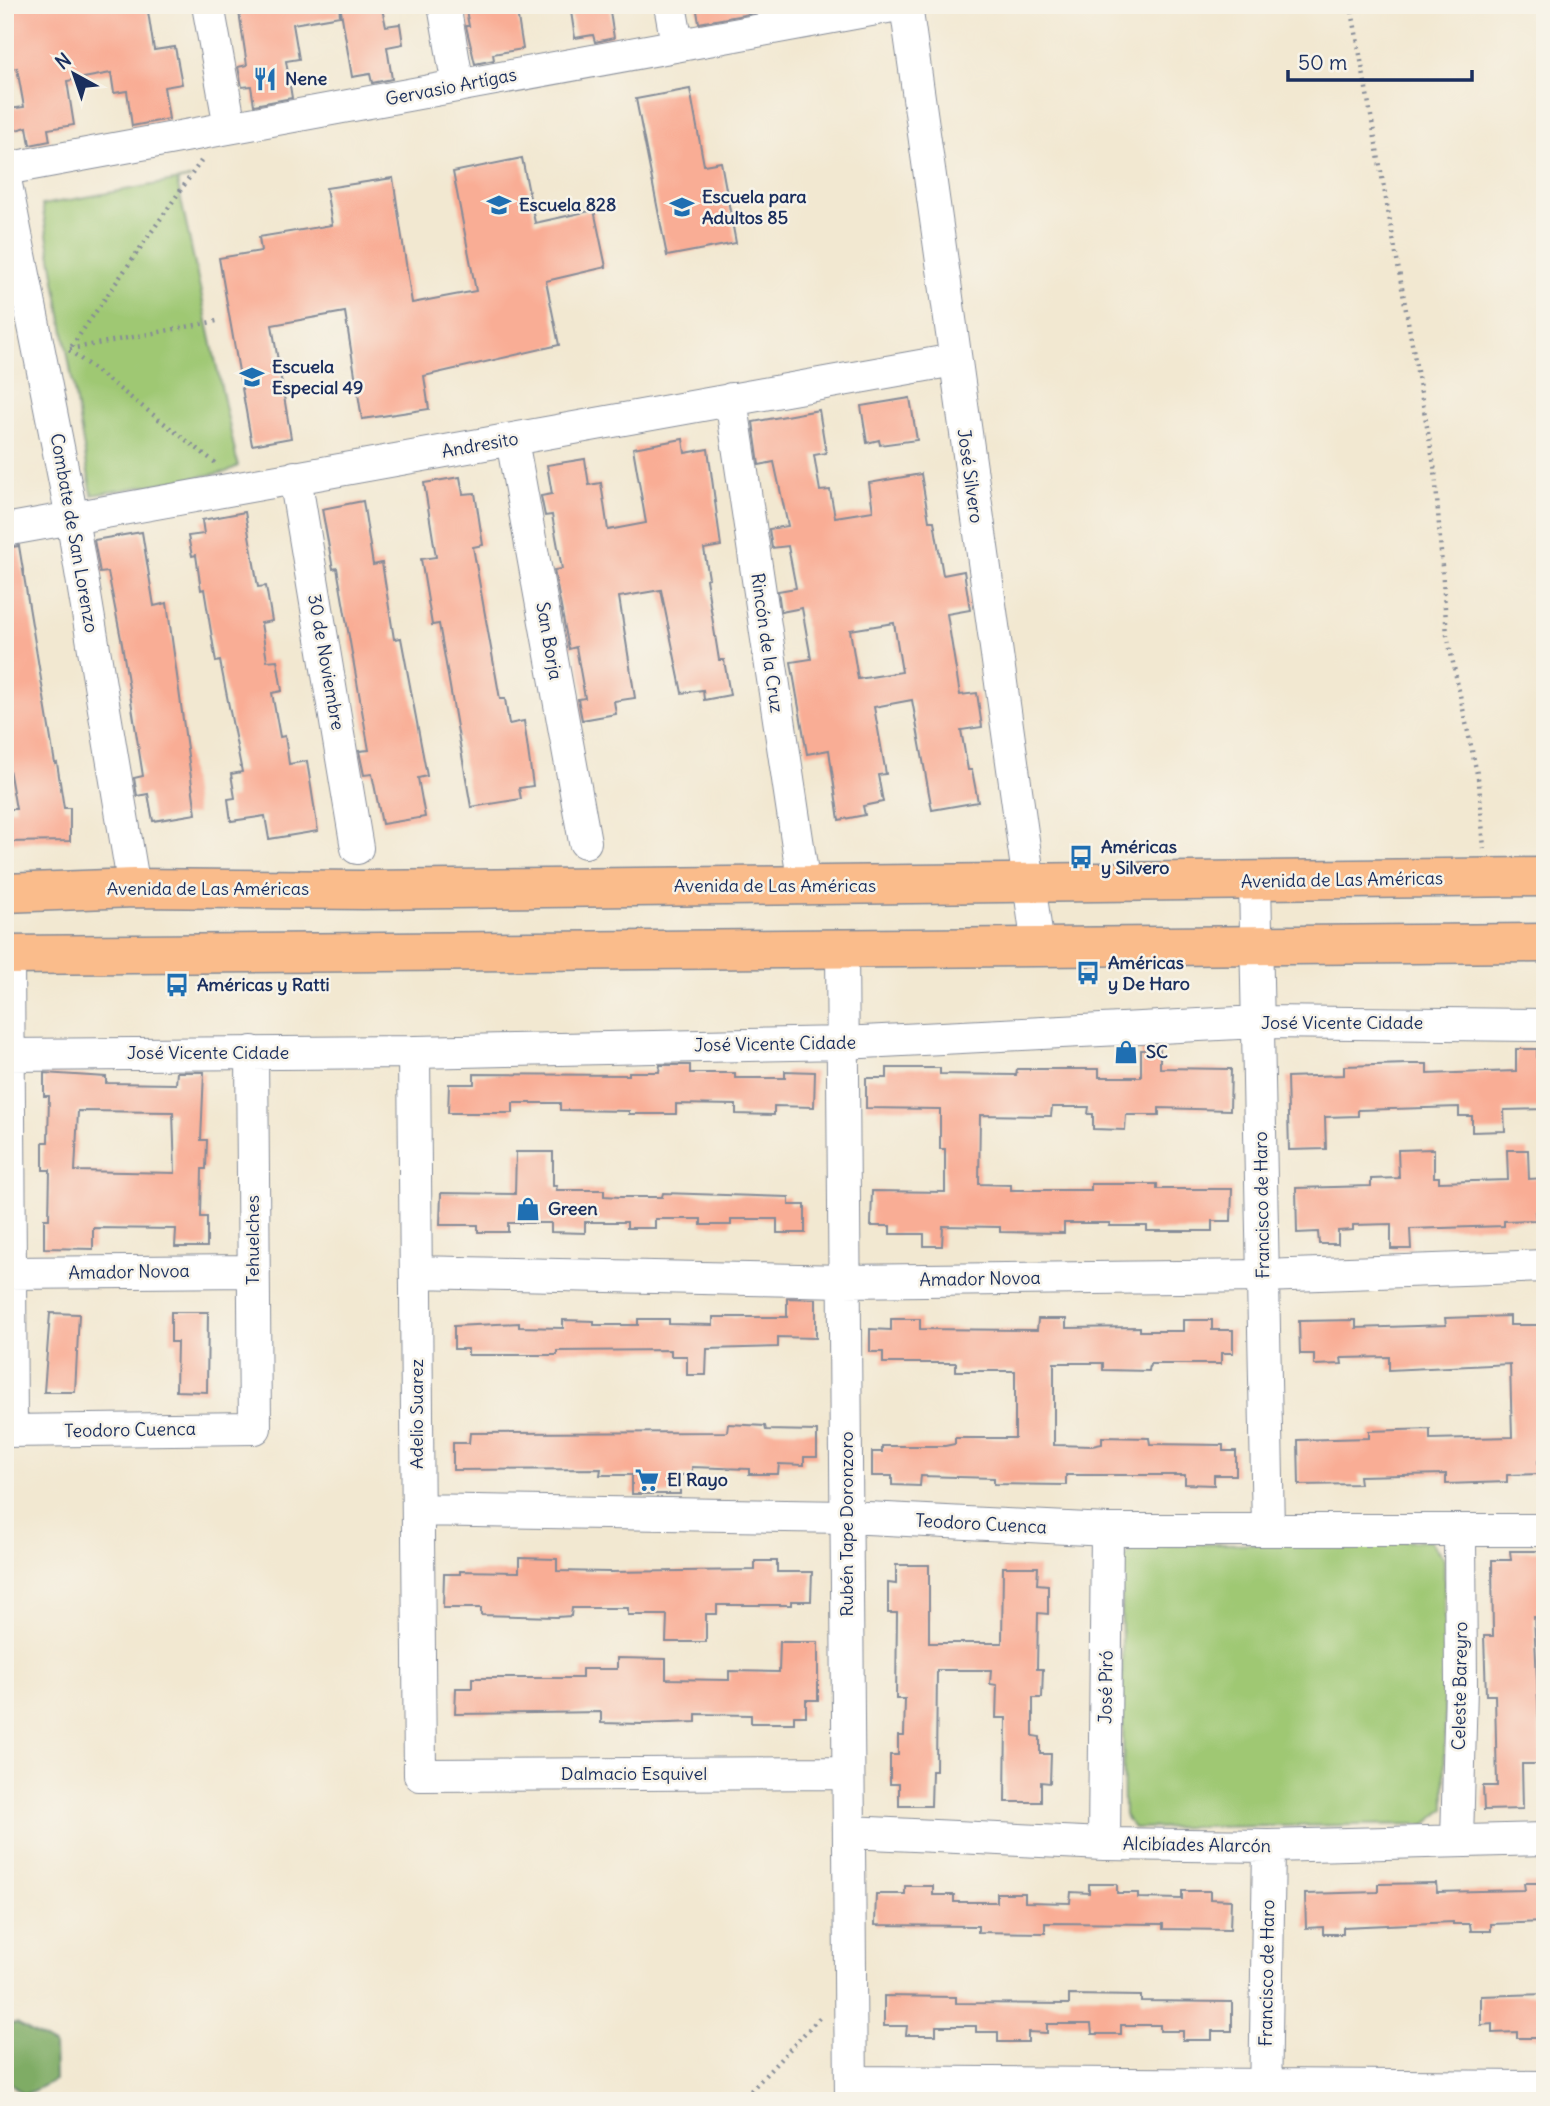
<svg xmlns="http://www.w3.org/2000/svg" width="1550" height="2106" font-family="Delius,sans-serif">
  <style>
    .green { fill: #9fc873; stroke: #5d7c68; stroke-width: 2 }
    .forest { fill: #7fac65; stroke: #4d6e62; stroke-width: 2 }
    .building { fill: #f9ad95; fill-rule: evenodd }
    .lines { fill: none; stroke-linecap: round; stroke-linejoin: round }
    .minor-casing { stroke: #868c98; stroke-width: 34 }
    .major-casing { stroke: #868c98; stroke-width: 41 }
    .path { stroke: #868c98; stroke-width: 4.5; stroke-dasharray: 2 5; stroke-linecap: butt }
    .minor { stroke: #fff; stroke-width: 32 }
    .major { stroke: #fabc8b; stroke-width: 38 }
    .labels { text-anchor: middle; stroke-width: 5; stroke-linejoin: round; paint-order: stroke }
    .poi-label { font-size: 18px; font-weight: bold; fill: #1b2f5e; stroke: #f7f3e8; text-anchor: start }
    .street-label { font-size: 18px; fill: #1b2f5e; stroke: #f7f3e8 }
  </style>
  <rect width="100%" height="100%" fill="#f7f3e8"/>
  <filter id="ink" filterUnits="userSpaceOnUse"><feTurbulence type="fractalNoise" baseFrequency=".0143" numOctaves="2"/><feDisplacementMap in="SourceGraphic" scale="14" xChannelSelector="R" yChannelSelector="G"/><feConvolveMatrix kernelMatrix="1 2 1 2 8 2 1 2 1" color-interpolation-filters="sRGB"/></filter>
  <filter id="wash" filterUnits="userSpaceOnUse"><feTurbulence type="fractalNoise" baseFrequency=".00686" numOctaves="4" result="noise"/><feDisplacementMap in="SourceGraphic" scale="28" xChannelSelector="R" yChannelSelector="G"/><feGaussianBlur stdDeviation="1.57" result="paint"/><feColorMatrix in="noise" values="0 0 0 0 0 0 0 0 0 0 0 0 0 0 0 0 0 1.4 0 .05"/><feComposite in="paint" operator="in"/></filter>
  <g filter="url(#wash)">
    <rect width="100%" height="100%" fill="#f2e8d1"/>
    <path class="green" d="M191,178l-14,3 61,285 -12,6 -134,23 -50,-290z
      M1430,1541l14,17 1,251 -19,15 -292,4 -10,-13 -3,-255 18,-15z"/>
    <path class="forest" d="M17,2024l37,21 1,35 -31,15 -19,-17v-53z"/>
    <g id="blocks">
      <path class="building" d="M5,5h142l7,45 21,-3 7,37 -18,3 5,32 -37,7 -5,-35 -13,2 -3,-20 -44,8 7,44 -26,4 2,12 -20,4 -3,-18 -15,4 -3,-22 15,-2 -7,-39 -5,1z
        M238,5h101l1,11 -47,8 6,35 -13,2 6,37 -38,7 -3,-19 -9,1 -4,-20 9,-2z
        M340,5h41l5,21 14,-2 3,20 -16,3 5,32 -20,4 -2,-9 -18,3z
        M465,5h51l7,44 -30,5 1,6 -19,4 -9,-38h3z
        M570,5h39l5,33 -19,4 -2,-7 -18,3z
        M696,5h58l1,8 -56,10z
        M690,89l14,76 17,-3 15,81 -69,13 -31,-157z
        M522,158l13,65 59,-13 12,57 -60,14 13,64 -135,31 5,33 -67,10 -17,-107 -73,13 19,113 -39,7 -33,-187 42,-7 -2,-14 73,-12 -6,-37 67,-10 19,125 64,-12 -23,-119z
        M910,398l7,42 -37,5 -1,-5 -12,3 -6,-37z
        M819,410l7,43 -12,2 6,36 10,-1 5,27 38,-6 -4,-28 52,-9 8,47h5l9,54 21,-4 6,39 -23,4 13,81 17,-2 5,34 -21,3 7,40h4l6,32 -46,8 -20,-110 -38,7 12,67 -8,1 5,27 -20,4 2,9 -26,5 -10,-70 -22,4 -16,-92 20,-3 -9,-51 -21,4 -3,-21 18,-3 -8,-42 -16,2 -3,-19 19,-3 -14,-64 -15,3 -6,-43zM894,623l8,49 -44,7 -8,-49z
        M683,439l2,14 23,-4 13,97 -17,3 5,29 -3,1 13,81h5l6,35 -26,5 -1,-10 -21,3 -21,-103 -42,7 16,101 -21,3 2,13 -34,6 -4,-21 7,-1 -9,-51 -7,2 -15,-79 8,-1 -10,-54 -7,1 -4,-20 11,-2 -5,-29 38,-6 4,26 12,-2 7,47 38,-7 -13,-75z
        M460,477l3,17 12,-1 8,52 -10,2 27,152h5l4,25 15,-3 9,65 -14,2 2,11 -50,8 -32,-183 -7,1 -11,-66 15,-2 -12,-74z
        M363,501l10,64 9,-2 12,76 7,-1 26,138 -9,2 7,39 -43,7 -10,-50 -8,1 -5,-24 10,-1 -32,-182 -4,1 -11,-60z
        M245,512l13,75 8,-1 6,35 -11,2 6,38 10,-1 5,31 -10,2 8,44 5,-1 4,28 18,-3 11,70 -49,8 -4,-23 -34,5 -3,-22 7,-1 -4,-24 11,-2 -22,-111 -4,1 -12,-73 -3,1 -5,-35 -4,1 -4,-20 16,-2 -2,-14z
        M142,532l12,74 13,-3 29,211 -43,7 -5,-27 -11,2 -3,-18 9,-2 -21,-132 -14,-72 -8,1 -6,-33z
        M19,546l36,218 2,-1 7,45h6v33l-65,1v-33h11l-11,-63v-198z
        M1516,1049h21v26l8,-1v35l-41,1 1,21 -33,1v-16h-13v-9l-101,3v6l-33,1 1,32 -37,1 -2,-73 57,-2v-9l64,-2h19v10l89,-3z
        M1141,1050h19v18l71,1 -1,41 -71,-2v7h-33l-1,15 -32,-1v-15h-5l1,-7h-37l-1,9 -71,-1 -1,69 32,1v5h80v-6h66v5h75l-1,32h-19v10h-65v-5h-38l1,-3h-46v10l-64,-1v-5l-57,-1 -1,20h-18v-12h-34v-8h-19l1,-35 73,1v-43h-5v-40l-74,-1v-30h21v-10h53v6l76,1 1,-6h82v8h42z
        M660,1065h30v8h45v5h50v-7l30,1 -1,35 -40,-1v9l-38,-1v-9l-60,-1v10h-47v-3l-69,-1v-7h-47v10h-65l1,-29h25v-10l155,1v-3h30z
        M177,1072h27l-3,68h6l-1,29h-4l-1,48h6v30h-32l1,-18 -83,-1v21l-49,-1v-29h5l1,-49h-7v-28h5l1,-46h-5v-23l62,4v6l70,1zM78,1111l95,1 2,61 -100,-2z
        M1434,1149v28h5v5l69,-2 -1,-30h21l1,29 16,-1v33l-10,1 1,8 -32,1v5l-94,3 1,20h-20v-25l-38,1v5l-15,1v13h-19l-1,-12 -21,1 -1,-45 75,-2v-7l28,-1 -1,-28z
        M516,1152h37v34h4l-1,4h48v6l16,1h42l1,-4 126,4v8h16v28h-28v-14h-46v6h-30v-6h-46v9h-28v-6h-42v11l-34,-1v-9h-43v9h-30v-7h-38l1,-32 74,1z
        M787,1298l29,1v39l-38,-1v10l-71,2 -1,26h-19v-19h-16v-6l-114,1v4h-89v-6h-14v-23l65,-3v4l44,1v-8l31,1v4h44v-6h31v5l44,1v-8h74z
        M171,1312h37l-1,80 -31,-1 1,-49h-6z
        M50,1313l29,1 -4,78h-31z
        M1510,1316v9h33l2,7v129h-7v13l-31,1v7l-61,2v-10l-87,2 1,8 -61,1 -1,-45 71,-2v-7l61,-2v10l82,-2 -2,-73 -121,6v-13l-48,1 1,6 -28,1v-11h-14l-1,-33 57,-1v8l90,-3 -1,-7z
        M891,1319h29v10l117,1 1,-11h28v9l74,-1v4h43v-11h29v10h21v23h-12v11h-71l-1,7 -46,-1v-7h-49v82l38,1 10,-2v-7l47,1 1,6 73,1v6h13v24h-22v10l-29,-1v-9h-119v10l-72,-1v-6l-73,-2 -1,10 -28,-1v-9h-20v-24h10v-6h63l10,-2v-6h60v-67h-59v-8h-73v-11h-13v-23l21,1z
        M728,1424l37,2 1,4 51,1v26h-13v8l-25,-1 -1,10h-29v-5l-57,-2v8h-12v19h-48v-19h-32l1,-6 -148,1v-27h16l1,-10 257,-1z
        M1510,1551h32l1,66h-9l7,147h-19l1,45 -39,1 -1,-24h14l-2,-91h-9l-2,-59h9l-1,-76h19z
        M519,1558l38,1v12l52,1 146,-2v-9h22v11h35l-1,29h-20v4h-74v9h-11v28h-40l1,-27h-39v-7h-56l-1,8 -15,1 -75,-2v-7h-38l1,-34h16v-3l59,1z
        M896,1565h33v78h73l1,-76h35l-1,17 11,1v29l-10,-1 -1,56h6l-1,29h-9v38l7,1v17h11l-1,29 -9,-1v20h-36l1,-84h-10l1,-33 -7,-1 1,-14h-54l-1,101h-4l-1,35h-32v-22h-9v-29h8v-19h6l1,-37h-9l1,-86h-9v-30l8,1z
        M780,1642h38v58h-12v16h-12v7h-43v-8l-55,-1v8l-54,2 -41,-1v-11l-146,2 1,-26h16v-10h110v-9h35v-11l49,1v20l63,1v-9l50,1z
        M1436,1883l1,9 88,-2 -1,-7h20l1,39 -54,2v7h-20l-1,-7h-17v-2l-110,5v7h-20v-7l-17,1 -1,-34 73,-2v-8z
        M1089,1884h28v9h21v5l44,1v-8h28v8l21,1 -1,30 -67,-1v-5l-118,-1v10l-67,-1v-6l-103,-1 1,-31h29v-8h28v9h21v7h43v-9h28v9l45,1 1,-11 18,1z
        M1545,1994l-3,44h-25v-6l-25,1v-9l-11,1v-29z
        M1069,1995l72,1v5l91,1v29h-20v9h-29v-9h-23v-6h-39v9h-29l-1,-10h-44v9l-19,-1v10h-30v-10h-22v-6h-40v9h-30l1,-9h-23v-30l72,1v6l113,1z"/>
    </g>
  </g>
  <g filter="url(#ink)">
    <use href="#blocks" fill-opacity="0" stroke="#868c98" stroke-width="2"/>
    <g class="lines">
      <g class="minor-casing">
        <path id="minor" d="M208,5l22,122
          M444,5l14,81
          M670,5l7,39
          M906,5l132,942
          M5,169l893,-164
          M5,179l67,339 62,370
          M731,399l73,487
          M512,440l73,402
          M295,477l62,371
          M5,530l949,-170
          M1255,881l13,648
          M842,948l9,1153
          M8,955l3,476
          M414,1052l6,723 428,-2
          M5,1055l409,-3 429,-9 415,-21 287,3
          M416,1272l428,9 419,-5 282,-10
          M5,1273l249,-2
          M5,1431l250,-3 -3,-376
          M418,1510l429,7 260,13h438
          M849,1832l255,12 165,2 276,-7
          M1457,1841l4,-154 -1,-155
          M1104,1844l3,-314
          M851,2082l694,5
          M1265,2101l4,-255"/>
      </g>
      <g class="major-casing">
        <path id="major" d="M5,893l129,-5 230,2 1181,-13
          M5,955l1540,-12"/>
      </g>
      <path class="path" d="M1351,5l84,466 12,164 32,148 5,66
        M201,161l-132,189 148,114
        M70,349l147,-28
        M741,2101l81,-86"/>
      <use href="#minor" class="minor"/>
      <use href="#major" class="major"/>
    </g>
  </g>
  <defs>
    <g id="restaurant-bare" transform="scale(1.89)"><path d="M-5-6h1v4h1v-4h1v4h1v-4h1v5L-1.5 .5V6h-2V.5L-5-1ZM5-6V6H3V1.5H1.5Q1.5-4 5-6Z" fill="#1f6fb2" stroke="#f7f3e8" stroke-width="2.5" paint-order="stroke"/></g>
    <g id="school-bare" transform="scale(1.89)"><path d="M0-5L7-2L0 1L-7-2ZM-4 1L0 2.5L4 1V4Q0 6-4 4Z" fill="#1f6fb2" stroke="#f7f3e8" stroke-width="2.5" paint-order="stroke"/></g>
    <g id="bus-bare" transform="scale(1.89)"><path d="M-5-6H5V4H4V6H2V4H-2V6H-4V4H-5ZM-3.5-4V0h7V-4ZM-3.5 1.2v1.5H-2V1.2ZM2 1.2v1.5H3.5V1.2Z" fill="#1f6fb2" stroke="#f7f3e8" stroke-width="2.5" paint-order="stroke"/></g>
    <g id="shop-bare" transform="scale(1.89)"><path d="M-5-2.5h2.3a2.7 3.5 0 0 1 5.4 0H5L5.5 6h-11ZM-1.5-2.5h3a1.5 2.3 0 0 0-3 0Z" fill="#1f6fb2" stroke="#f7f3e8" stroke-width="2.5" paint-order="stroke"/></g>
    <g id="supermarket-bare" transform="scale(1.89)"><path d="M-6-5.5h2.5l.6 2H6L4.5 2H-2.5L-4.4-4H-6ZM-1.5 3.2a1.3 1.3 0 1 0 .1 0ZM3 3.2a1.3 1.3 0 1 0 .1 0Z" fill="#1f6fb2" stroke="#f7f3e8" stroke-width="2.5" paint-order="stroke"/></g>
  </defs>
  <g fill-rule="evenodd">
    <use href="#restaurant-bare" x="265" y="79"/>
    <use href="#school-bare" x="499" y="205"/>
    <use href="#school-bare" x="682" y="207"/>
    <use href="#school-bare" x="252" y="377"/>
    <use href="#bus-bare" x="1081" y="857"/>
    <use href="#bus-bare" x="1088" y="973"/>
    <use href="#bus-bare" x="177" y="985"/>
    <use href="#shop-bare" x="1126" y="1052"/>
    <use href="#shop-bare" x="528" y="1209"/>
    <use href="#supermarket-bare" x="647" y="1480"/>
  </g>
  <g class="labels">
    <g class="poi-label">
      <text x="285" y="85">Nene</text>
      <text x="702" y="203">Escuela para<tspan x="702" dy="21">Adultos 85</tspan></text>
      <text x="519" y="211">Escuela 828</text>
      <text x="272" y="373">Escuela<tspan x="272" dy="21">Especial 49</tspan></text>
      <text x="1101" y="853">Américas<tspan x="1101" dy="21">y Silvero</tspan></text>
      <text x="1108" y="969">Américas<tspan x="1108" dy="21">y De Haro</tspan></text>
      <text x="197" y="991">Américas y Ratti</text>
      <text x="1146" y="1058">SC</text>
      <text x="548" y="1215">Green</text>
      <text x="667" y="1486">El Rayo</text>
    </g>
    <g class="street-label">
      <text transform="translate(451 87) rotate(-11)" y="6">Gervasio Artígas</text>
      <text transform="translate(480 445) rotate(-10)" y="6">Andresito</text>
      <text transform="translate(970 476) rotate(82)" y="6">José Silvero</text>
      <text transform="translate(74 533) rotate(80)" y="6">Combate de San Lorenzo</text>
      <text transform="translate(549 641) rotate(80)" y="6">San Borja</text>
      <text transform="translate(767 643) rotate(82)" y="6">Rincón de la Cruz</text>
      <text transform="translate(326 662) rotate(80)" y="6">30 de Noviembre</text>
      <text transform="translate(1342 880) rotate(-1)" y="6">Avenida de Las Américas</text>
      <text x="775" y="892">Avenida de Las Américas</text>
      <text x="208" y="895">Avenida de Las Américas</text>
      <text x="1342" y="1029">José Vicente Cidade</text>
      <text transform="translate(775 1044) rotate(-1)" y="6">José Vicente Cidade</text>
      <text x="208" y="1059">José Vicente Cidade</text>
      <text transform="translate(1262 1205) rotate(-91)" y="6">Francisco de Haro</text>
      <text transform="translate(253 1240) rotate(-90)" y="6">Tehuelches</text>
      <text transform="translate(129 1272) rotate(-1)" y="6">Amador Novoa</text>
      <text transform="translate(980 1279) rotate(-1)" y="6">Amador Novoa</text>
      <text transform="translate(417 1414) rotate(-90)" y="6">Adelio Suarez</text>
      <text transform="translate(130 1430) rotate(-1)" y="6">Teodoro Cuenca</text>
      <text transform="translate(847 1524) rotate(-90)" y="6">Rubén Tape Doronzoro</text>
      <text transform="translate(981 1524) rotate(3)" y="6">Teodoro Cuenca</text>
      <text transform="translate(1460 1686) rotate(-89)" y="6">Celeste Bareyro</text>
      <text transform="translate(1106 1687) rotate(-89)" y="6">José Piró</text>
      <text x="634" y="1780">Dalmacio Esquivel</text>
      <text transform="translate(1197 1845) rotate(1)" y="6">Alcibíades Alarcón</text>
      <text transform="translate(1267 1973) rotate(-89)" y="6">Francisco de Haro</text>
    </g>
  </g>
  <rect width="1550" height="2106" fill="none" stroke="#f7f3e8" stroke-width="28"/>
  <g transform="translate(74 74) rotate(320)" stroke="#f7f3e8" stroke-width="5" paint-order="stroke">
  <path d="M0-5L12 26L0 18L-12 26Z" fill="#1b2f5e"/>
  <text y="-10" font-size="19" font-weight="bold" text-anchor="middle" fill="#1b2f5e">N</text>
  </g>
  <path d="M1288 70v10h184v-10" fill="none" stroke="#1b2f5e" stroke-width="3.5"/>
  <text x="1298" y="70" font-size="21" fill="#1b2f5e" stroke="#f7f3e8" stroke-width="5" paint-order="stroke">50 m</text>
</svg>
